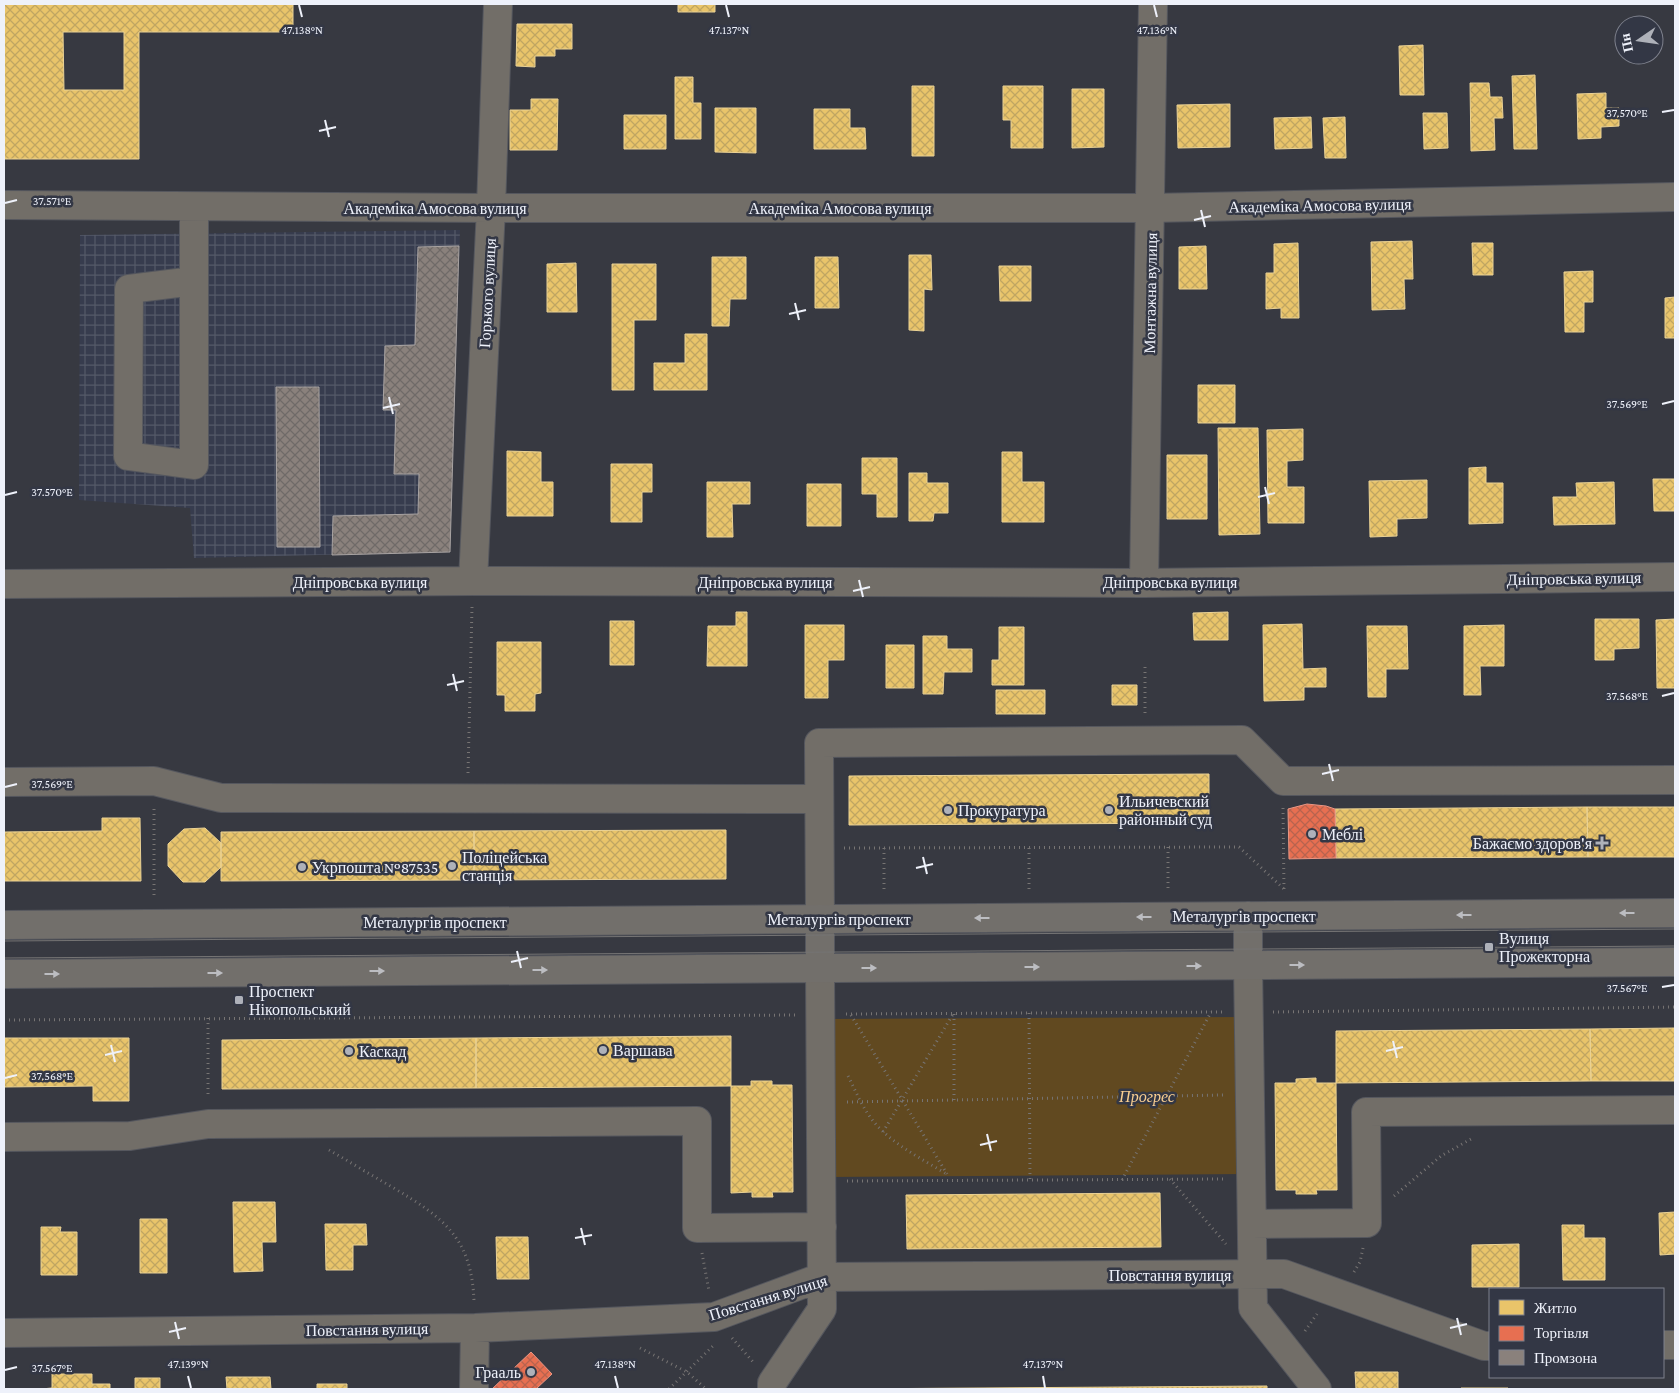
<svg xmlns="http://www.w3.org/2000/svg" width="1679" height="1393" font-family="'Crimson Pro',serif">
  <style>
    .industrial { fill: url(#industrial-grid) }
    .park { fill: #614920 }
    .homes { fill: url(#homes-cross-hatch); stroke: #ead295; fill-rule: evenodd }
    .shops { fill: url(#shops-cross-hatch); stroke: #e99684 }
    .industry { fill: url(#industry-cross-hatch); stroke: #a8a3a2 }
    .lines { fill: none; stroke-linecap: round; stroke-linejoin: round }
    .minor-casing { stroke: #55575e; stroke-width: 30 }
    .major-casing { stroke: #55575e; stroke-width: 30 }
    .path { stroke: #777473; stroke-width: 3; stroke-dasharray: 1 4; stroke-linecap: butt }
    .minor { stroke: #726e68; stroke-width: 28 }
    .major { stroke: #726f6b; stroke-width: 28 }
    .tram { stroke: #757474; stroke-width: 1 }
    .oneway { fill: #bcbdc1 }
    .ticks { fill: none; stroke: #eef1fa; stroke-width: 2 }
    .poi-dot { fill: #aeb1b9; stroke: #333745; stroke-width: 2 }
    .labels { text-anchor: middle; stroke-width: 5; stroke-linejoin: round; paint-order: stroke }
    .street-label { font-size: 16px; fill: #eef1fa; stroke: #333745 }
    .poi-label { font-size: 16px; fill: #eef1fa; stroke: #333745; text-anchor: start }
    .park-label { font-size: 16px; font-style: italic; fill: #f9ce91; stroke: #333745 }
    .ticks-label { font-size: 12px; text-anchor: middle; fill: #eef1fa; stroke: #333745; stroke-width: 5; stroke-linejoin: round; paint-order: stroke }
  </style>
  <defs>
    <pattern id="industrial-grid" width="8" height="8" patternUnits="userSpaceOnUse" patternTransform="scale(1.25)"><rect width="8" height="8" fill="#373c4e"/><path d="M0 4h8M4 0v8" fill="none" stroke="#545968"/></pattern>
    <pattern id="homes-cross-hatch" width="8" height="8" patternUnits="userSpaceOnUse" patternTransform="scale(1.25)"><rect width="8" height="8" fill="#e9c46a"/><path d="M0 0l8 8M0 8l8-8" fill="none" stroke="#c0a562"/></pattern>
    <pattern id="shops-cross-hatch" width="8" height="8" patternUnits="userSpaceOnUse" patternTransform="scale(1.25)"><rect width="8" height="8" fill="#e76f51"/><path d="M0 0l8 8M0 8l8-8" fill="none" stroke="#b7634f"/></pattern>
    <pattern id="industry-cross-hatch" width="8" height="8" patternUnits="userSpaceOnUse" patternTransform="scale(1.25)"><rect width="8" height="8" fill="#8a817c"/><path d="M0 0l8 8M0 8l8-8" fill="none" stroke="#6f6a68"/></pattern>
  </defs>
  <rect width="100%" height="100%" fill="#373941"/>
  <path class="industrial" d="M460,230l-10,322 -256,6 -4,-50 -111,-8 1,-265z"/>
  <path class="park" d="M1244,1017l3,157 -421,3 -1,-158z"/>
  <path class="homes" d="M4,4h289v28h-154v127h-135zM63,32h61v58h-60z
    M678,4h37v8h-37z
    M517,24h55v25h-17v7h-20v11l-19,-1z
    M1423,45l1,50h-24l-1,-49z
    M1535,75l2,74h-23l-2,-73z
    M675,77h18v26h8v36h-26z
    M1470,83h19l1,14h12l1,21h-9l1,32 -24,1z
    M912,86h22v70h-22z
    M1003,86h40v62h-32v-28h-8z
    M1072,89h32v58l-32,1z
    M1606,93v15h13v18l-18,1v11l-23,1 -1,-45z
    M531,99h27l-1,51h-47v-40h21z
    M1230,104v43l-52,1 -1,-43z
    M715,108h41v45l-41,-1z
    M814,109h36v19h15l1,21h-52z
    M1423,113h24l1,35 -24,1z
    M624,115h42v34h-42z
    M1311,117l1,31 -37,1 -1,-31z
    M1345,117l1,41h-21l-2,-40z
    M1412,241l1,38h-9l1,30 -33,1 -1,-68z
    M1298,243l1,75h-18v-10l-15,1v-36h8v-29z
    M1472,243h21v32h-20z
    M1206,246l1,43h-28v-42z
    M909,255h22l1,35 -8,-1v42l-15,-1z
    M712,257h34v42h-16l-1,27h-17z
    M815,257h23l1,51h-24z
    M576,263l1,49h-30v-48z
    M612,264h44v56h-22v70h-22z
    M999,266h32v35h-31z
    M1593,271v31h-9v30h-19l-1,-60z
    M1675,297v41h-10v-40z
    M685,334h22v56h-53v-27h31z
    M1198,385h37v38h-37z
    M1218,428h40l2,106 -41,1z
    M1303,429v31l-16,1v26h17v36h-36l-1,-93z
    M507,451l34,1v30h12v34h-46z
    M1002,452h20v30h22v40h-42z
    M1167,455h40v64h-40z
    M862,458h35v59h-20v-23h-15z
    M611,464h41v28h-10v30h-31z
    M1486,467v16h17v40l-34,1v-56z
    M909,473h18v10h21v30h-14l-1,8h-24z
    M1653,479h22v32h-21z
    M1427,480v38l-30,1v17l-27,1 -1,-56z
    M707,482h43v22h-18l1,33h-26z
    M1614,482l1,42 -61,1 -1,-28h24l-1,-14z
    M807,484h34v42h-34z
    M736,612h11v54h-40l1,-40h28z
    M1228,612v28h-34l-1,-27z
    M1595,619h44v29l-25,1v11h-19z
    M1675,619v69h-18l-1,-68z
    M610,621h24v44h-24z
    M1302,624l1,45 23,-1v19h-22v13l-40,1 -1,-76z
    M805,625h39v35h-16v38h-23z
    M1504,625v41h-24l1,29h-17v-69z
    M1367,626h40l1,43h-22v28h-18z
    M999,627h25v58h-32v-25h7z
    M923,636h24v13h25v23h-28l-1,22h-20z
    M497,642h44v51l-6,1v17h-30v-16h-8z
    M886,645h28v43h-28z
    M1112,685h25v20h-25z
    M996,690h49v24h-49z
    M1209,774v49l-360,2v-49z
    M1587,807l1,50 -252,1 -1,-49z
    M1587,807h88v50h-87z
    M102,818h38l1,63h-137v-49l98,-1z
    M205,828l16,15v24l-16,15h-22l-15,-16v-22l16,-15z
    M726,830v49l-252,1v-49z
    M474,831v49l-253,1v-49z
    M1675,1028v53h-84l-1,-52z
    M1590,1029l1,52 -255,2v-52z
    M731,1036v50l-255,2v-50z
    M4,1038h125v63h-36v-15l-89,1z
    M476,1038v50l-254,1v-49z
    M1316,1078v5h20l1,107h-21l1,4h-21v-4h-20l-1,-107h21v-4z
    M751,1081h21v4h20l1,107h-21l1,5h-21v-5l-21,1v-107h20z
    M1160,1193l1,54 -254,2 -1,-54z
    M233,1202h42l1,40h-14l1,29 -29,1z
    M1675,1212v42l-15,1 -1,-42z
    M140,1219h27v54h-27z
    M325,1224h41l1,21h-14v25h-27z
    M1562,1225h22v13h21v42h-42z
    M41,1227h20l-1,5h17v43h-36z
    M496,1237h32l1,42h-32z
    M1519,1244v43h-47v-42z
    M1355,1372h43v17h-42z
    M52,1374h40v10h18v5h-69l11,-1z
    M226,1377h44l1,12h-44z
    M135,1378h25v11h-25z
    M317,1384h30v5h-30z
    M1267,1386v3h-430z
    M1461,1388h47v1h-47z"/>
  <path class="shops" d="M1307,804l19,2 9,3 1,49 -47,1 -1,-50z
    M531,1352l21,22 -16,15h-44z"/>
  <path class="industry" d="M459,246l-9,306 -118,3 1,-39 85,-2 1,-40h-25l2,-64h-13l2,-64 30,-1 3,-98z
    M276,387h43l1,160h-43z"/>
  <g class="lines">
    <g class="minor-casing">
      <path id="minor" d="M4,205l487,3h660l524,-11
        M194,207v258l-66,-9 1,-167 65,-8
        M473,581l18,-373 7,-204
        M1144,583l9,-579
        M4,584l469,-3 671,2 531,-6
        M4,782l150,-1 67,17 598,1
        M820,919l-1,-176 423,-3 41,41 392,-1
        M1248,965l5,343 64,81
        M4,1137l126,-1 78,-12 489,-3v107l125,-1
        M1252,1224l115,-1 -1,-111 309,-2
        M4,1333l471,-5 239,-11 108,-40 462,-3 200,72h6
        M1663,1345h12
        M474,1389l1,-61
        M772,1389v-6l50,-74 -2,-341"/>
    </g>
    <g class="major-casing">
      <path id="major" d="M1248,916v49
        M820,919v49
        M4,925l1671,-12
        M4,974l1671,-12"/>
    </g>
    <path class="path" d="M1145,667v49
      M468,773l4,-166
      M1283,808l1,81
      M154,809v87
      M1168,847v43
      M844,848l395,-1 45,42
      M884,848v44
      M1029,848v43
      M1273,1012l402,-5
      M1029,1013l1,167
      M846,1014l376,-2
      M954,1014v86
      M851,1015l96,159
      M208,1018v80
      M4,1020l791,-5
      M848,1076c7,14 13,28 22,41 19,26 51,41 78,58
      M847,1102l376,-7
      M883,1132l70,-118
      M329,1150c21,12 42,25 63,37 52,31 80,51 82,115
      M1170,1179l56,65
      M1122,1180l89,-168
      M847,1181l379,-2
      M1394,1196l47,-40 30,-17
      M702,1253l7,38
      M1354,1272l6,-10 3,-14
      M1305,1331l12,-17
      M732,1338l22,25
      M640,1348l47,24 19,17
      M669,1389l46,-45"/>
    <use href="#minor" class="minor"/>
    <use href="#major" class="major"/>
    <path class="tram" d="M4,941l1671,-12
      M4,958l1671,-12"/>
  </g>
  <defs><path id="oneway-solid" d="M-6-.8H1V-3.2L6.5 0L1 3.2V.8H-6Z" transform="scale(1.25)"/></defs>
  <g class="oneway">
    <use href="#oneway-solid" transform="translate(1627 913) rotate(180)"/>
    <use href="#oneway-solid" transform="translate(1464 915) rotate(180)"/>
    <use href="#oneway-solid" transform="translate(1144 917) rotate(180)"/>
    <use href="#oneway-solid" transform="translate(982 918) rotate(180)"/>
    <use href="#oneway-solid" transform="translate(1297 965)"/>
    <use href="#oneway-solid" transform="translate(1194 966)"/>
    <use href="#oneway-solid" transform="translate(1032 967)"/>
    <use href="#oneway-solid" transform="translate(869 968)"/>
    <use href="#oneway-solid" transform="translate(540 970)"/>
    <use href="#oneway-solid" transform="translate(377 971)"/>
    <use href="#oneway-solid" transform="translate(215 973)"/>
    <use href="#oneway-solid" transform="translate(52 974)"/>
  </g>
  <path class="ticks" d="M299,5l3,12M726,5l3,12M1154,5l3,12M1662,112l12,-2M325,120l4,17M319,131l17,-4M5,203l12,-3M1201,210l4,17M1194,220l17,-4M795,303l4,17M789,314l17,-4M389,397l4,17M1662,404l12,-3M383,408l17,-4M1265,487l4,17M5,495l12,-3M1258,497l17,-4M859,580l4,17M853,591l17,-4M453,674l4,17M447,685l17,-4M1662,696l12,-3M1329,764l4,17M1322,774l17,-4M5,787l12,-3M923,857l4,17M916,868l17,-4M517,951l4,17M511,962l17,-4M1662,987l12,-2M1393,1041l4,17M111,1045l4,17M1386,1051l17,-4M105,1055l17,-4M5,1078l12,-3M987,1134l4,17M980,1145l17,-4M581,1228l4,17M575,1238l17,-3M1457,1318l4,17M175,1322l4,17M1450,1328l17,-4M169,1332l17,-4M5,1370l12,-3M188,1376l3,12M615,1376l3,12M1043,1376l2,12"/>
  <g class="poi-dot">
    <circle cx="948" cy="810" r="5"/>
    <circle cx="1109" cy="810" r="5"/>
    <circle cx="1312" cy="834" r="5"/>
    <path d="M1599.5 835.5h5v5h5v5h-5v5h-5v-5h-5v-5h5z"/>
    <circle cx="452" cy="866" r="5"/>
    <circle cx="302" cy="867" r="5"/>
    <rect x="1484" y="942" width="10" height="10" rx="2.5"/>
    <rect x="234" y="995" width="10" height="10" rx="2.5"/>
    <circle cx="603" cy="1050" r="5"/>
    <circle cx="349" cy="1051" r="5"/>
    <circle cx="531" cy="1372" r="5"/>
  </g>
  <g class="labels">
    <g class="street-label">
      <text transform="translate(1320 205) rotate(-1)" y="6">Академіка Амосова вулиця</text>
      <text x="435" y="214">Академіка Амосова вулиця</text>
      <text x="840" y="214">Академіка Амосова вулиця</text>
      <text transform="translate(487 293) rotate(-87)" y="6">Горького вулиця</text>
      <text transform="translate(1150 293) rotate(-89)" y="6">Монтажна вулиця</text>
      <text transform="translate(1574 578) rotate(-1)" y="6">Дніпровська вулиця</text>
      <text x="360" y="588">Дніпровська вулиця</text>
      <text x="765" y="588">Дніпровська вулиця</text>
      <text x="1170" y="588">Дніпровська вулиця</text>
      <text x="1244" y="922">Металургів проспект</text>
      <text x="839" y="925">Металургів проспект</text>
      <text x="435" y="928">Металургів проспект</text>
      <text x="1170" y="1281">Повстання вулиця</text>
      <text transform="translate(768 1297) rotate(-17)" y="6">Повстання вулиця</text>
      <text transform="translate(367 1329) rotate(-1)" y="6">Повстання вулиця</text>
    </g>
    <g class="poi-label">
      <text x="1119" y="807">Ильичевский<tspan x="1119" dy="18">районный суд</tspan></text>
      <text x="958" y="816">Прокуратура</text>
      <text x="1322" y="840">Меблі</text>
      <text x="1592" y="849" text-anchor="end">Бажаємо здоров'я</text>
      <text x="462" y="863">Поліцейська<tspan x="462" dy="18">станція</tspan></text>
      <text x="312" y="873">Укрпошта №87535</text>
      <text x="1499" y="944">Вулиця<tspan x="1499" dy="18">Прожекторна</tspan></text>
      <text x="249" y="997">Проспект<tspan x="249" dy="18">Нікопольський</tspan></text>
      <text x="613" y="1056">Варшава</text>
      <text x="359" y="1057">Каскад</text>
      <text x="521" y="1378" text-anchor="end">Грааль</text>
    </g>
    <g class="park-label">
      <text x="1147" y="1102">Прогрес</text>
    </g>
  </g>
  <g class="ticks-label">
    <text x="302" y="34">47.138°N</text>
    <text x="729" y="34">47.137°N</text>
    <text x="1157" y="34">47.136°N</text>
    <text x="1627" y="117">37.570°E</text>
    <text x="52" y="205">37.571°E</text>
    <text x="1627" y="408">37.569°E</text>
    <text x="52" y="496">37.570°E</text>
    <text x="1627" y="700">37.568°E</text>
    <text x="52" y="788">37.569°E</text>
    <text x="1627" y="992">37.567°E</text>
    <text x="52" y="1080">37.568°E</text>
    <text x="188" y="1368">47.139°N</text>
    <text x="615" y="1368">47.138°N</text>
    <text x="1043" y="1368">47.137°N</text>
    <text x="52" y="1372">37.567°E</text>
  </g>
  <rect width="1679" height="1393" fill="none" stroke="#eef1fa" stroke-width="10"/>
  <rect x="1489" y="1288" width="175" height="90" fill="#333745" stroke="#7e818d"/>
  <rect x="1499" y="1300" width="25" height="15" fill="#e9c46a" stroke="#7e818d"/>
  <text x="1534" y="1313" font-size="15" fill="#eef1fa">Житло</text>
  <rect x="1499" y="1326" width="25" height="15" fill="#e76f51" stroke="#7e818d"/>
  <text x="1534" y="1338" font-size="15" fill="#eef1fa">Торгівля</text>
  <rect x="1499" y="1350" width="25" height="15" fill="#8a817c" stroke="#7e818d"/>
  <text x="1534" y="1363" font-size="15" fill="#eef1fa">Промзона</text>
  <g transform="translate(1639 40) rotate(257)"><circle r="24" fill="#333745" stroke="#7e818d"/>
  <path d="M0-4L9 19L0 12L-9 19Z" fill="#aeb1b9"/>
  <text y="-8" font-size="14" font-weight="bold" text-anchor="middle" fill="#eef1fa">Пн</text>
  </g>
</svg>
